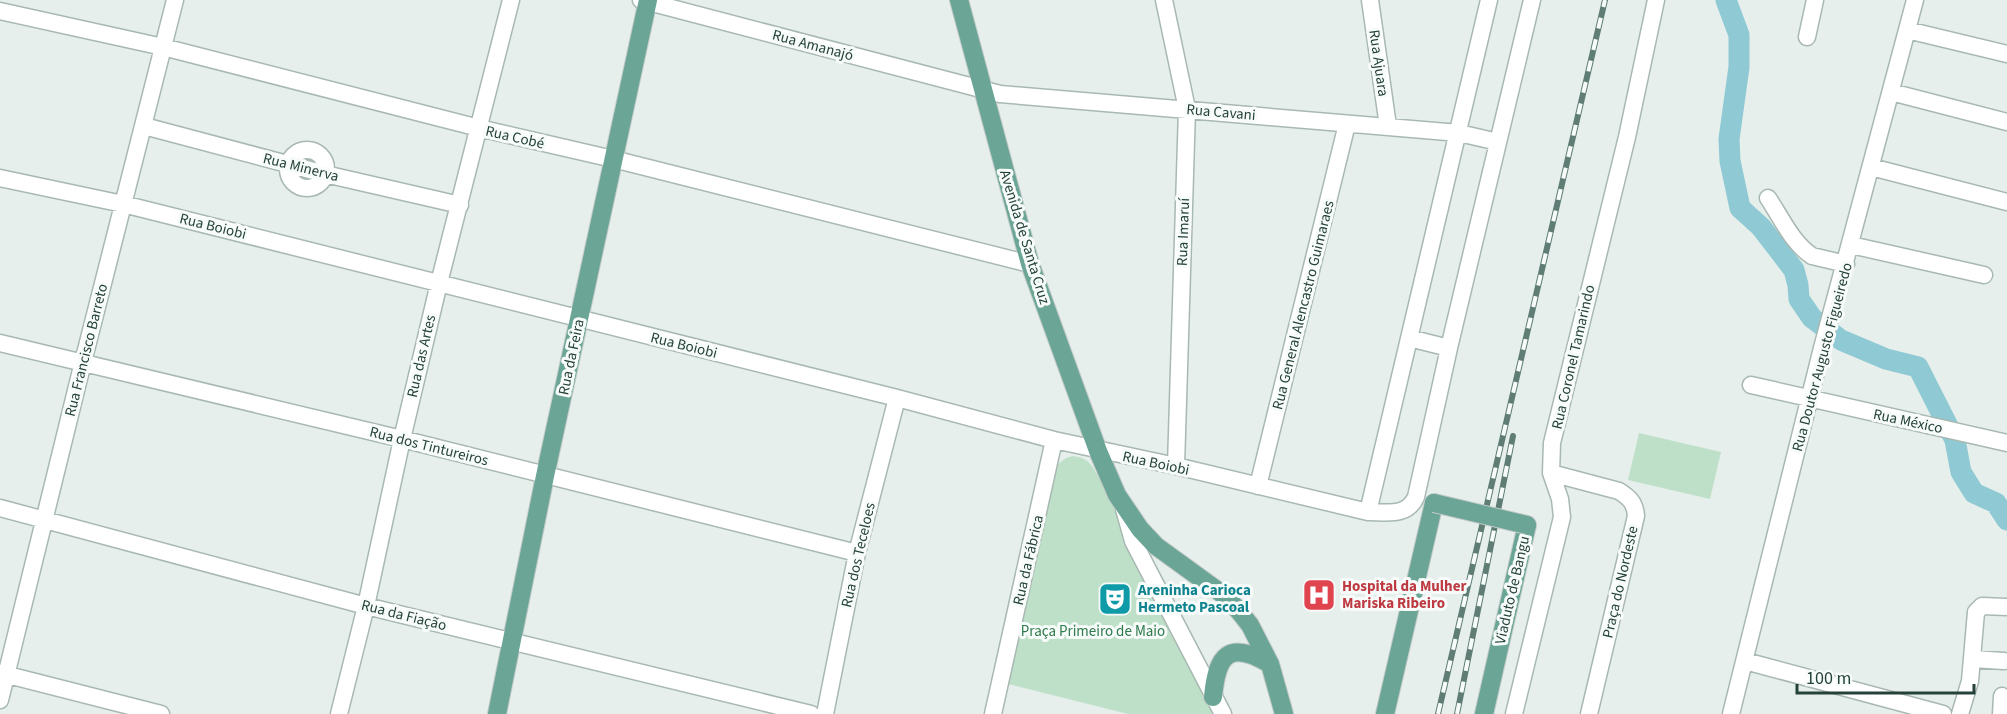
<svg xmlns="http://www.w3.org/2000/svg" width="2007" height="714" font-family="'Source Sans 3',sans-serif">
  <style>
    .park { fill: #bfe0c8 }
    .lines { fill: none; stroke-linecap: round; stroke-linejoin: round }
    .river { stroke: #8ec9d4; stroke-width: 21 }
    .minor-casing { stroke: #a8b8b2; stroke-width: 19 }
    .major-casing { stroke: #c2cac8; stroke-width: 20 }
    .minor { stroke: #fff; stroke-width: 16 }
    .major { stroke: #6aa596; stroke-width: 18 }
    .rail-casing { stroke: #5f7d75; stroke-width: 6 }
    .rail { stroke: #f7fbf9; stroke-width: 4; stroke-dasharray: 11; stroke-linecap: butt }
    .major-bridge-casing { stroke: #c2cac8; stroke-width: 20; stroke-linecap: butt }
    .major-bridge { stroke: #6aa596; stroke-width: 18 }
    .labels { text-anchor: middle; stroke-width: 6; stroke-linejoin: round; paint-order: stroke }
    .street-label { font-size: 15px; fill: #24423a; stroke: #f7fbf9 }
    .health-label { font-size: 15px; font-weight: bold; fill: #be3a42; stroke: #f7fbf9; text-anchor: start }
    .culture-label { font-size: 15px; font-weight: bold; fill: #0d838f; stroke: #f7fbf9; text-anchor: start }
    .park-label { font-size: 15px; fill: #2d7a4b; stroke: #f7fbf9 }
  </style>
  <rect width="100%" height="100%" fill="#e6efeb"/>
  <path class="park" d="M1639,433l82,19 -11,47 -82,-19z
    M1073,456c15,2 18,8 25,20l117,238h-87l-120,-30 47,-218 11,-8z"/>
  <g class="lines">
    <path class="river" d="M1726,0l13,35v32l-10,72 1,22 10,47 21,19 33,43 4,15 1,14 13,19 29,22 45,19 32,8 37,73 6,32 13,21 22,10 11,17"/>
    <g class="minor-casing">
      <path id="minor" d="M641,0l359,94 459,39 39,9
        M1164,0l23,109 -11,357
        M1370,0l18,126
        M1489,0l-121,512c19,0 39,5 48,-15l33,-149 83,-348
        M0,11l163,36 316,81 134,31 417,105
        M1907,30l100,24
        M1807,37l8,-37
        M1891,92l116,30
        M144,126l181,48 135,31
        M288 169a19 19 0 1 1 38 0a19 19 0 1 1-38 0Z
        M1871,167l136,35
        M0,178l123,26 774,194 157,42 122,26 192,46
        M1768,198c13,19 24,45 44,58l34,8
        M1851,245l133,30
        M1409,338l40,10
        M0,343l402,96 455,114
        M1751,385l256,58
        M1551,473l68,18c11,7 16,12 17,25l-47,198
        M1258,486l89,-362
        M0,508l366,98 445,108
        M1124,509l9,32 90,173
        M1973,659l31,2
        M1745,661l198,53
        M0,673l161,41
        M0,700l83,-338 92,-362
        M339,714l27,-108 36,-167 37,-156 72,-283
        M825,714l32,-161 40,-155
        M993,714l61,-274
        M1514,714l48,-197 -2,-18 -9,-26 1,-30 75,-306 29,-137
        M1731,714l91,-366 93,-348
        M1960,714l10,-33 6,-69 6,-6 25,1
        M2001,714l1,-18"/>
    </g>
    <g class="major-casing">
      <path id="major" d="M959,0l71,264 68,187 19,44 23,34 16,17 69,50 14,15 11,14 20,39 14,50
        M1213,697c4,-43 16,-57 57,-33
        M497,714l48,-238 103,-476
        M1385,714l49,-211
        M1484,714l43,-189"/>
    </g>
    <use href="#minor" class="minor"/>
    <use href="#major" class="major"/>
    <g class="rail-casing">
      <path id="rail" d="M1438,714l167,-714
        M1457,714l56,-278"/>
    </g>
    <use href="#rail" class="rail"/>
    <g class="major-bridge-casing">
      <path id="major-bridge" d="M1434,503l93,22"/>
    </g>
    <use href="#major-bridge" class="major-bridge"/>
  </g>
  <defs>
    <g id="hospital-square" transform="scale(1.725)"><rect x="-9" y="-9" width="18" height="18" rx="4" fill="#e0444e" stroke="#f7fbf9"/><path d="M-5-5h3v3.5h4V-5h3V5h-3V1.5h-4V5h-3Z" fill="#fff"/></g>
    <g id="theatre-square" transform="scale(1.725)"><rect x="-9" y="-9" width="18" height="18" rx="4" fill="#0f9aa8" stroke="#f7fbf9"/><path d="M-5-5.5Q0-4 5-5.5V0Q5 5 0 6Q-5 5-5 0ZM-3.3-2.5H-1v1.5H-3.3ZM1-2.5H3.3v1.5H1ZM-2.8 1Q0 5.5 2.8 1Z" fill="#fff"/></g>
  </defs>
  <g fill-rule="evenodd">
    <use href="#hospital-square" x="1319" y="595"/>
    <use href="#theatre-square" x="1115" y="599"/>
  </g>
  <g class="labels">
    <g class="street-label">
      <text transform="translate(813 45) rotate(15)" y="5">Rua Amanajó</text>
      <text transform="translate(1379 63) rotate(82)" y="5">Rua Ajuara</text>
      <text transform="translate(1221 112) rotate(5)" y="5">Rua Cavani</text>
      <text transform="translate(515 137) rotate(13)" y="5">Rua Cobé</text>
      <text transform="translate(301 167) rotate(14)" y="5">Rua Minerva</text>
      <text transform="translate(213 226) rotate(14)" y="5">Rua Boiobi</text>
      <text transform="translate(1183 232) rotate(-88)" y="5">Rua Imaruí</text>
      <text transform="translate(1025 237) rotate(73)" y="5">Avenida de Santa Cruz</text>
      <text transform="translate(1303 305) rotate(-76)" y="5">Rua General Alencastro Guimaraes</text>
      <text transform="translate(684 345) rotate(14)" y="5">Rua Boiobi</text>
      <text transform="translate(86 350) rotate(-76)" y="5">Rua Francisco Barreto</text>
      <text transform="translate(421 356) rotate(-77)" y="5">Rua das Artes</text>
      <text transform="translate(571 357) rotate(-78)" y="5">Rua da Feira</text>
      <text transform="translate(1573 357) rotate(-77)" y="5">Rua Coronel Tamarindo</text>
      <text transform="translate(1822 357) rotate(-75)" y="5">Rua Doutor Augusto Figueiredo</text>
      <text transform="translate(1908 421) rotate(12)" y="5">Rua México</text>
      <text transform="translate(429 446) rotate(14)" y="5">Rua dos Tintureiros</text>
      <text transform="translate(1156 463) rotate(12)" y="5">Rua Boiobi</text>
      <text transform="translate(858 555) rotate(-77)" y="5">Rua dos Teceloes</text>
      <text transform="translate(1028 560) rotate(-77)" y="5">Rua da Fábrica</text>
      <text transform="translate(1620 582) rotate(-77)" y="5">Praça do Nordeste</text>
      <text transform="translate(1512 590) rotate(-77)" y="5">Viaduto de Bangu</text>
      <text transform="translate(404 615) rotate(14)" y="5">Rua da Fiação</text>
    </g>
    <g class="health-label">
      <text x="1342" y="591">Hospital da Mulher<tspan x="1342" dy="17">Mariska Ribeiro</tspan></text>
    </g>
    <g class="culture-label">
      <text x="1138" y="595">Areninha Carioca<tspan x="1138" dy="17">Hermeto Pascoal</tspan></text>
    </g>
    <g class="park-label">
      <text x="1093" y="636">Praça Primeiro de Maio</text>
    </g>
  </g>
  <path d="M1797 684v9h177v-9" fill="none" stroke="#24423a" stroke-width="3"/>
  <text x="1806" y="684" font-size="18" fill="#24423a" stroke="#f7fbf9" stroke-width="4.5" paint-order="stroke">100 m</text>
</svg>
